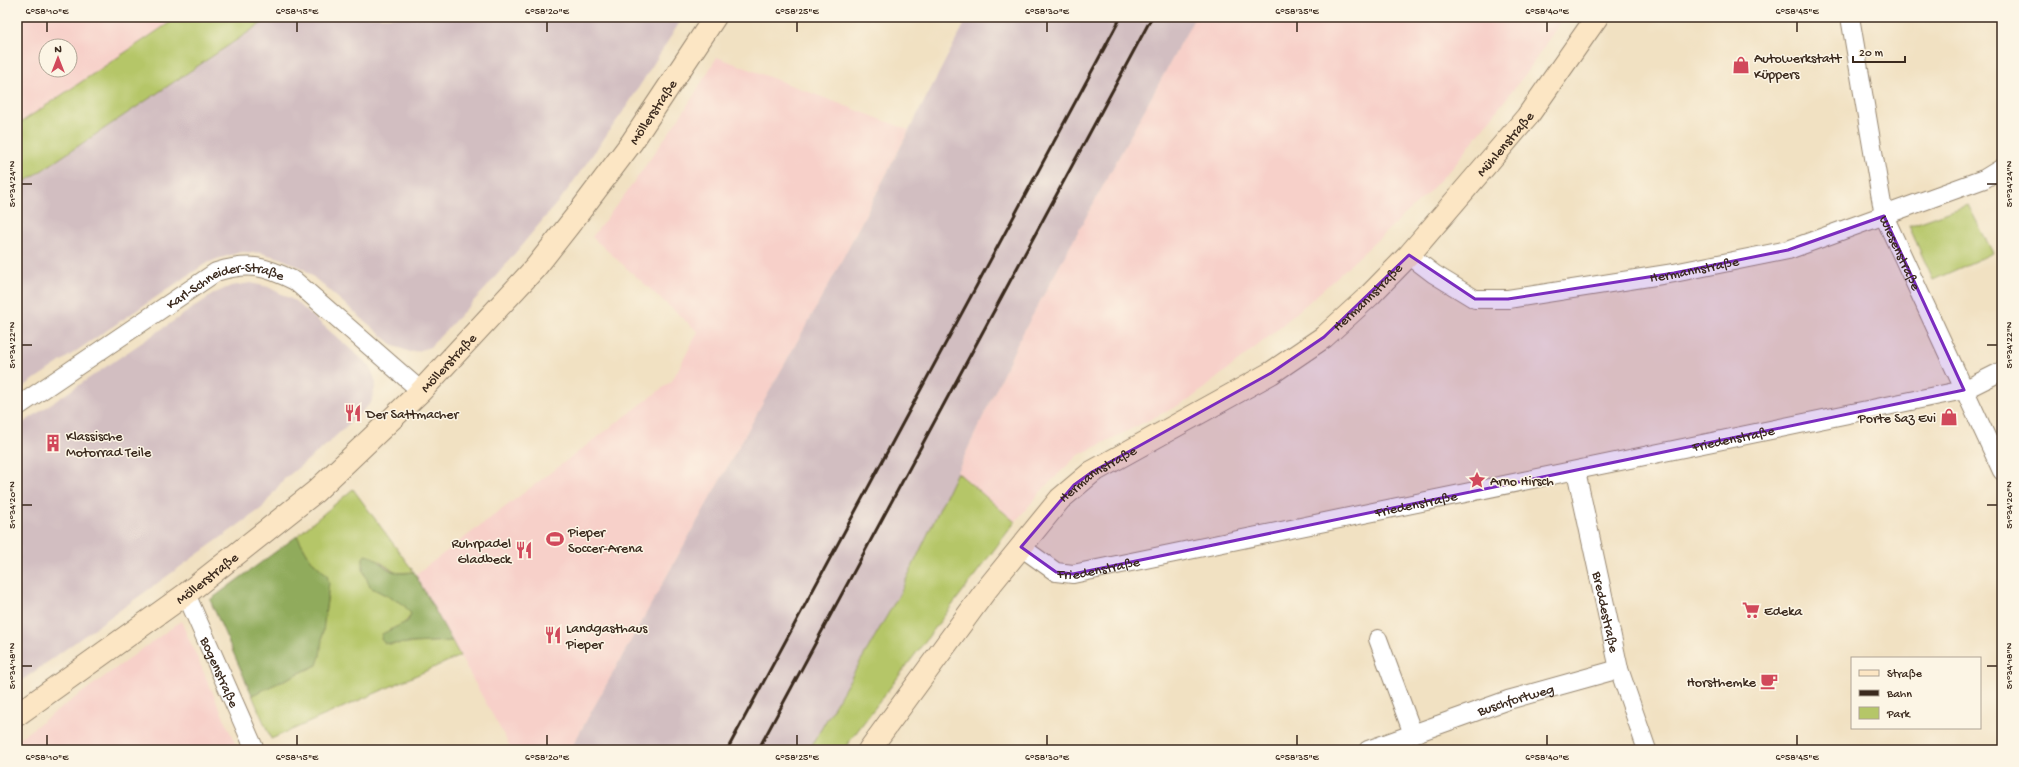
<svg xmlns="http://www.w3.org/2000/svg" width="2019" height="767" font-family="'Gochi Hand',sans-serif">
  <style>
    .built { fill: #f7d0c9; fill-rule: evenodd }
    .industrial { fill: #d2bec1 }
    .green { fill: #b5c668; stroke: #787843 }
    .forest { fill: #90ab5c; stroke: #666a3d }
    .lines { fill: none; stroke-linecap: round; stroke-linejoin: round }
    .street-casing { stroke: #968670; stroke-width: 20 }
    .secondary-casing { stroke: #968670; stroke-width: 24 }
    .street { stroke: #fff; stroke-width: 18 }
    .secondary { stroke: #fce6c4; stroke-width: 22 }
    .rail { stroke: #3b2a1e; stroke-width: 3 }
    .marked { fill: #7b2cbf; fill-opacity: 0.2; stroke: #7b2cbf; stroke-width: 3; stroke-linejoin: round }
    .ticks { fill: none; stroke: #3b2a1e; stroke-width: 1.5 }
    .labels { text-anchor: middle; stroke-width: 3; stroke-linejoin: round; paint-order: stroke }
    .poi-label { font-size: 14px; fill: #3b2a1e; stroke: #fcf5e5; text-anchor: start }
    .street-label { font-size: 14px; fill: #3b2a1e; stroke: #fcf5e5 }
    .neatline { fill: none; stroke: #3b2a1e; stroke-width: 1.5 }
    .ticks-label { font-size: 10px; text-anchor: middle; fill: #3b2a1e }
  </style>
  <rect width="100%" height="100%" fill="#fcf5e5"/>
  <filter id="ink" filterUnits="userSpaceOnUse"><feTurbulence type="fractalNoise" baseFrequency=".025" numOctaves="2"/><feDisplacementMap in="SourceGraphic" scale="8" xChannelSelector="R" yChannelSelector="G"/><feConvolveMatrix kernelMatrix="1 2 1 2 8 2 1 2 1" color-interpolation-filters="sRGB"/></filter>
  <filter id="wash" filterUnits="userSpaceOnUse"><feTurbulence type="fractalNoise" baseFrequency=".012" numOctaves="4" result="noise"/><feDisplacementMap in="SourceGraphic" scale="16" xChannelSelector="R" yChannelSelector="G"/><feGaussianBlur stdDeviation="0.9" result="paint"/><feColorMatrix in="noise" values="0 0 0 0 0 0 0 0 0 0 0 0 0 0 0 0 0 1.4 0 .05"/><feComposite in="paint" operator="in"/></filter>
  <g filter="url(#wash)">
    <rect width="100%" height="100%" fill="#f1e1c2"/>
    <path class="built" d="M17,17h161l-161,108zM46,46h24v24h-24z
      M1195,17h369l-37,55 -72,92 -30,32 -99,91 -60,52 -77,61 -112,56 -33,32 -29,34 -58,-50 62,-132z
      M717,57l192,73 -77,149 -262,471h-58l-97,-175 257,-194 26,-49 -106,-95 37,-48 57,-81z
      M181,621l57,129h-221v-10z"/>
    <path class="industrial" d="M271,17h412l-56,89 -61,86 -80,96 -56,59 -12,4 -8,1 -16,-6 -90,-77 -24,-11 -19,-5 -20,-1 -24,7 -12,5 -188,127v-204z
      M968,17h227l-176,323 -120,255 -90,155h-239l262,-471z
      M251,283l17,4 27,14 75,65 6,17 -5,20 -46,43 -42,34 -21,28 -245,176v-257l198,-134 16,-7z"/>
    <path class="green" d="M178,17h93l-254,170v-62z
      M1968,205l25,48 -60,27 -24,-54z
      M957,472l58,50 -172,228h-34l90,-155z
      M353,489l61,83 -18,1 -17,-12 -16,-3 7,29 33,17 8,10c-5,10 -12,13 -22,16l1,14 62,-3 8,15 -189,83 -19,-44 65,-30 11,-70 -1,-20 -16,-15 -14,-24z"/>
    <path class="forest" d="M297,536l14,24 16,15 2,8 -9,73 -3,9 -65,30 -42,-95z
      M365,555c12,1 16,11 27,16 7,3 14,2 22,1l38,69 -62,3 -6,-1 -3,-4 1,-5 26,-13 3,-7 -8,-10 -33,-17 -7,-17v-12z"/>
  </g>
  <g filter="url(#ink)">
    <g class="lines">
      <g class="street-casing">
        <g id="street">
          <path id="s1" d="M1850,17l34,199 118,255"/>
          <path id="s2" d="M1409,255l25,19 41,25h33l166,-26 114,-23 196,-71 18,-11"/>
          <path id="s3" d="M17,407l199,-135c33,-10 49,-6 79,9l126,110"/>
          <path id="s4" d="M1576,471l43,198 28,81"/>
          <path id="s5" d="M1021,547l35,25 17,2 891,-184 38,-19"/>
          <path id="s6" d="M186,594l69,156"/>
          <path d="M1378,639l35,95"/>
          <path id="s7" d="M1368,750l140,-50 111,-31"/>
        </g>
      </g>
      <g class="secondary-casing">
        <g id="secondary">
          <path id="s8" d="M17,715l169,-121 129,-102 106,-101 115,-124 44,-56 52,-69 83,-125"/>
          <path id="s9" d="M869,750l117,-160 74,-91 32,-27 179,-99 53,-36 45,-41 40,-41 118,-138 70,-100"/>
        </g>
      </g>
      <use href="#street" class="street"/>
      <use href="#secondary" class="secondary"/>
      <path class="rail" d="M727,750l394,-733
        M758,750l394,-733"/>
    </g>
  </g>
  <path class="marked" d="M1884,216l80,174 -891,184 -17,-2 -35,-25 53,-62 18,-13 179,-99 53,-36 85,-82 66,44h33l166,-26 114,-23z"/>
  <path class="ticks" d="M47,22v10M297,22v10M547,22v10M797,22v10M1047,22v10M1297,22v10M1547,22v10M1797,22v10M22,184h10M1987,184h10M22,345h10M1987,345h10M22,505h10M1987,505h10M22,666h10M1987,666h10M47,735v10M297,735v10M547,735v10M797,735v10M1047,735v10M1297,735v10M1547,735v10M1797,735v10"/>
  <defs>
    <g id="shop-bare" transform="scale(1.38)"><path d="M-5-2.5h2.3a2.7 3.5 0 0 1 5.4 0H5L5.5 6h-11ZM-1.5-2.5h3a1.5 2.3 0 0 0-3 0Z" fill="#d1495b" stroke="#fcf5e5" stroke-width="2.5" paint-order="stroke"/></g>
    <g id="restaurant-bare" transform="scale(1.38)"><path d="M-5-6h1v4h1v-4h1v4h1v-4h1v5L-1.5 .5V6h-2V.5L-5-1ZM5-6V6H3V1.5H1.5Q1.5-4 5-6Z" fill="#d1495b" stroke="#fcf5e5" stroke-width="2.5" paint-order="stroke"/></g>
    <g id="building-bare" transform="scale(1.38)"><path d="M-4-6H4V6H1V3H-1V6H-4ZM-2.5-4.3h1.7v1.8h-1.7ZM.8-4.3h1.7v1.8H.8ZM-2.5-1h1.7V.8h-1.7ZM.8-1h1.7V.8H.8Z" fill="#d1495b" stroke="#fcf5e5" stroke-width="2.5" paint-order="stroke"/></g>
    <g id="sight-bare" transform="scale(1.38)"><path d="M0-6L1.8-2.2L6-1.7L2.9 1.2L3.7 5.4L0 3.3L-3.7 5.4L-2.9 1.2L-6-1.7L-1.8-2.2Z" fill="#d1495b" stroke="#fcf5e5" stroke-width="2.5" paint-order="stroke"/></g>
    <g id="stadium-bare" transform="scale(1.38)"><path d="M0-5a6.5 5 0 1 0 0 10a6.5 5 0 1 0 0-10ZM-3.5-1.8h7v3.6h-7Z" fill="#d1495b" stroke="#fcf5e5" stroke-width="2.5" paint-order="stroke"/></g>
    <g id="supermarket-bare" transform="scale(1.38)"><path d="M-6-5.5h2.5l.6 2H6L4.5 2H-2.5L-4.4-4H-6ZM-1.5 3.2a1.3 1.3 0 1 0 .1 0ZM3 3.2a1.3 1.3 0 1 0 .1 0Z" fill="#d1495b" stroke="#fcf5e5" stroke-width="2.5" paint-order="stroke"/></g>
    <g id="cafe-bare" transform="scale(1.38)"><path d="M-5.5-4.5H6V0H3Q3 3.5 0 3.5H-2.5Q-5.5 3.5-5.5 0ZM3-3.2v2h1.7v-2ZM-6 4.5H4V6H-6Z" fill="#d1495b" stroke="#fcf5e5" stroke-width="2.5" paint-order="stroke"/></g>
  </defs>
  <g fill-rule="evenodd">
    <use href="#shop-bare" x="1741" y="65"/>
    <use href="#restaurant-bare" x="353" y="413"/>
    <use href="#shop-bare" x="1949" y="417"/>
    <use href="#building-bare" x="53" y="443"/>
    <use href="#sight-bare" x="1477" y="480"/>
    <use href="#stadium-bare" x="555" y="539"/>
    <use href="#restaurant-bare" x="524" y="550"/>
    <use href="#supermarket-bare" x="1751" y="610"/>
    <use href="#restaurant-bare" x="553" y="635"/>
    <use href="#cafe-bare" x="1769" y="681"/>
  </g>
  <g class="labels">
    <g class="poi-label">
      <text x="1754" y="62">Autowerkstatt<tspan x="1754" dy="16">Küppers</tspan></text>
      <text x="366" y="418">Der Sattmacher</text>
      <text x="1936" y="422" text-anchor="end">Porte Saz Evi</text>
      <text x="66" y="440">Klassische<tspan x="66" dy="16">Motorrad Teile</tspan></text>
      <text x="1490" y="485">Arno Hirsch</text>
      <text x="568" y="536">Pieper<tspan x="568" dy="16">Soccer-Arena</tspan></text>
      <text x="511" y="547" text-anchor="end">Ruhrpadel<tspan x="511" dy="16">Gladbeck</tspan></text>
      <text x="1764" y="615">Edeka</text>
      <text x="566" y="632">Landgasthaus<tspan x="566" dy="16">Pieper</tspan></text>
      <text x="1756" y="686" text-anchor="end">Horsthemke</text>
    </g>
    <g class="street-label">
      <text dy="5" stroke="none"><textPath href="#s8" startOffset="882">Möllerstraße</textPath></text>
      <text dy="5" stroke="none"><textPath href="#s9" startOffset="891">Mühlenstraße</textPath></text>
      <text dy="5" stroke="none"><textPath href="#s1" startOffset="242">Wiesenstraße</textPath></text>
      <text dy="5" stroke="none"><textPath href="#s2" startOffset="301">Hermannstraße</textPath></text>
      <text dy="5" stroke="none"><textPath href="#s3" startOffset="246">Karl-Schneider-Straße</textPath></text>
      <text dy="5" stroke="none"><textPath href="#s9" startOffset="685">Hermannstraße</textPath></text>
      <text dy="5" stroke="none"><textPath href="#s8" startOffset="558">Möllerstraße</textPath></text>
      <text dy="5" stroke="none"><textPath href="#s5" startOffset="734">Friedenstraße</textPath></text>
      <text dy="5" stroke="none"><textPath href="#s9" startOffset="361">Hermannstraße</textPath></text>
      <text dy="5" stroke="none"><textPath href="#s5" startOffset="410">Friedenstraße</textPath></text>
      <text dy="5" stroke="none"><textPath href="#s5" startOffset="86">Friedenstraße</textPath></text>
      <text dy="5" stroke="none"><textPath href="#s8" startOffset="234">Möllerstraße</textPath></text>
      <text dy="5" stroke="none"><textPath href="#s4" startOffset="144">Breddestraße</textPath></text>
      <text dy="5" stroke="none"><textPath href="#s6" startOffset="85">Bogenstraße</textPath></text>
      <text dy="5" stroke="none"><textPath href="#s7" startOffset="156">Buschfortweg</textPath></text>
    </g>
  </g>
  <rect width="2019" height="767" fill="none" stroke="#fcf5e5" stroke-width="44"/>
  <rect x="1851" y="657" width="130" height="72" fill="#fcf5e5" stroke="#afa495"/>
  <rect x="1859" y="670" width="20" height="6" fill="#fce6c4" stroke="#afa495"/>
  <text x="1887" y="677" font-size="12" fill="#3b2a1e">Straße</text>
  <rect x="1859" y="690" width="20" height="6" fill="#3b2a1e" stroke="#afa495"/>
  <text x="1887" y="697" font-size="12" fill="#3b2a1e">Bahn</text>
  <rect x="1859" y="707" width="20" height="12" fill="#b5c668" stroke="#afa495"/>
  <text x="1887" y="717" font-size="12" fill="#3b2a1e">Park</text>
  <g transform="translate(58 58)"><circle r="19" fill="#fcf5e5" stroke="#afa495"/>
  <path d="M0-3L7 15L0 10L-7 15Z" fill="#d1495b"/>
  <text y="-6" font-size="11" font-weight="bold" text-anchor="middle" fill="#3b2a1e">N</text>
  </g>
  <path d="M1853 56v6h52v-6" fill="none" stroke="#3b2a1e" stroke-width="2"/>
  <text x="1859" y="56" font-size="12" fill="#3b2a1e" stroke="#fcf5e5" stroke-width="3" paint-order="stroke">20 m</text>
  <rect x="22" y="22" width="1975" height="723" class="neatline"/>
  <g class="ticks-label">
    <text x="47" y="14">6°58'10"E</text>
    <text x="297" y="14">6°58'15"E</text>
    <text x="547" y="14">6°58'20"E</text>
    <text x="797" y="14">6°58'25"E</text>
    <text x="1047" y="14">6°58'30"E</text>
    <text x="1297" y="14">6°58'35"E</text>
    <text x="1547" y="14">6°58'40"E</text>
    <text x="1797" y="14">6°58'45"E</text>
    <text transform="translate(11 184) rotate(-90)" y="4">51°34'24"N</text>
    <text transform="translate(2008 184) rotate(-90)" y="4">51°34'24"N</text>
    <text transform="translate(11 345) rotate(-90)" y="4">51°34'22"N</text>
    <text transform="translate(2008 345) rotate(-90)" y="4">51°34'22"N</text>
    <text transform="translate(11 505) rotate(-90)" y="4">51°34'20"N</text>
    <text transform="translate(2008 505) rotate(-90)" y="4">51°34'20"N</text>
    <text transform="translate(11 666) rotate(-90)" y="4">51°34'18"N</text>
    <text transform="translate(2008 666) rotate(-90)" y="4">51°34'18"N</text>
    <text x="47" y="760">6°58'10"E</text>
    <text x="297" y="760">6°58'15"E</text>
    <text x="547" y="760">6°58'20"E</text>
    <text x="797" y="760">6°58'25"E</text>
    <text x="1047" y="760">6°58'30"E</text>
    <text x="1297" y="760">6°58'35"E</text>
    <text x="1547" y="760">6°58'40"E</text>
    <text x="1797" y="760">6°58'45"E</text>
  </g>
</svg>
